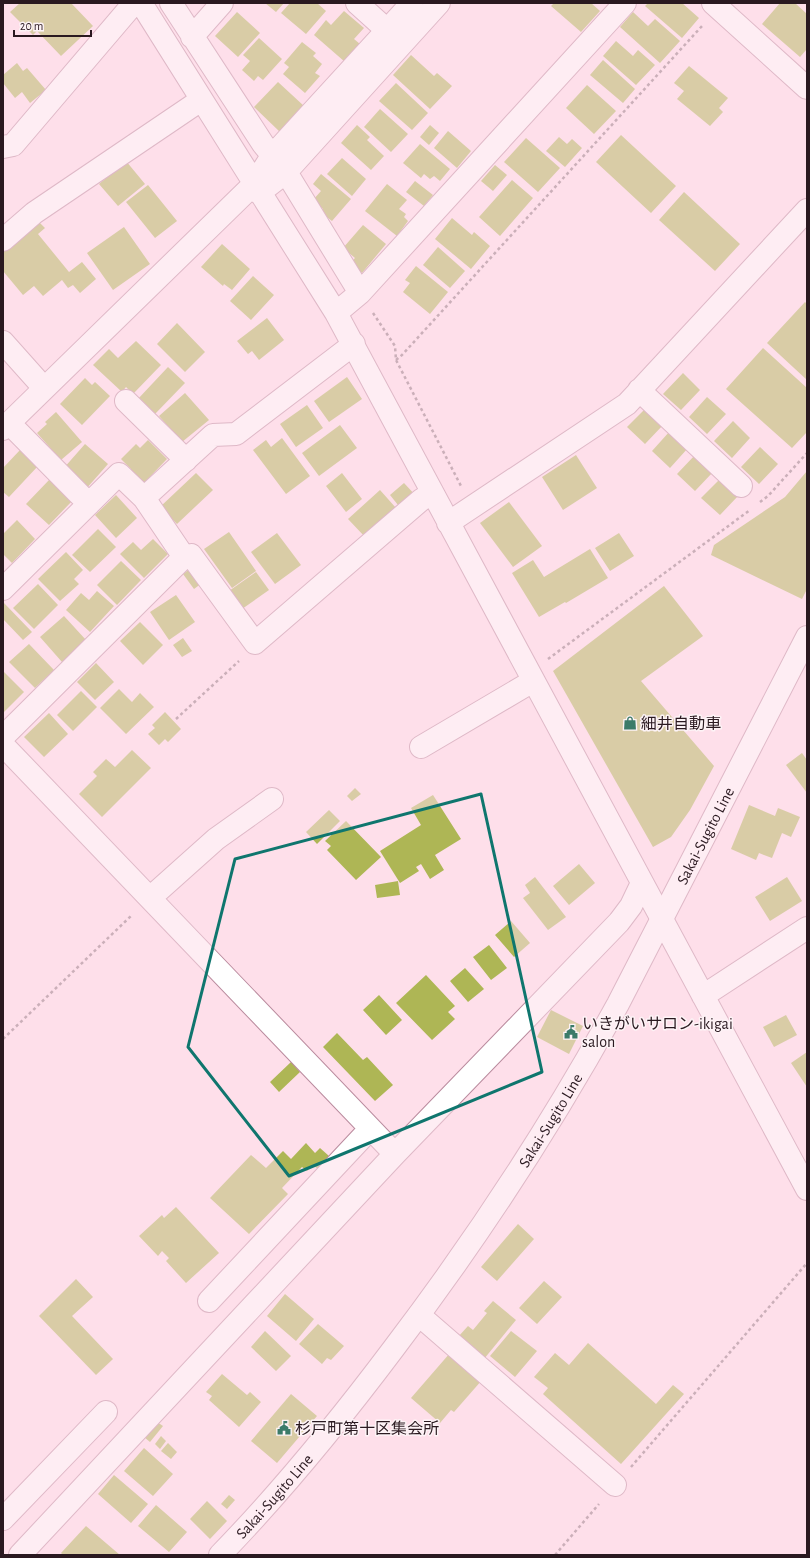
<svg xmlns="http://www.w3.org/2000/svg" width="810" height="1558" font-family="'Alegreya Sans','Noto Sans JP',sans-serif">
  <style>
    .building { fill: #aeb655 }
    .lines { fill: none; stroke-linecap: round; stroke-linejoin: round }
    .minor-casing { stroke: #ba8b9e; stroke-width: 24 }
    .major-casing { stroke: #ba8b9e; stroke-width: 24 }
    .path { stroke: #8e777f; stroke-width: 2.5; stroke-dasharray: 3 3; stroke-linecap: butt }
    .minor { stroke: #fff; stroke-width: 22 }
    .major { stroke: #fff; stroke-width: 22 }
    .marked { fill: none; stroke: #0f766e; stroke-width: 3; stroke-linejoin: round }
    .labels { text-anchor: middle; stroke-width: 3; stroke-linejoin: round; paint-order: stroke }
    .poi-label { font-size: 16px; fill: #2a1920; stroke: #fdf3f6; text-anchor: start }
    .street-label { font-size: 16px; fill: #2a1920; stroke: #fdf3f6 }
  </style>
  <rect width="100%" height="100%" fill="#fedfea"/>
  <path class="building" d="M20,3h51l22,23 -32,30 -24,-25 -4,4 -23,-23z
    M265,3h19l-8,9z
    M290,3h27l9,8 -20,23 -25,-21z
    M554,3h37l9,8 -19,21 -30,-26z
    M648,3h34l17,15 -17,20 -37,-32z
    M780,3h15l12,11v35l-7,8 -38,-33z
    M344,11l20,17 -10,11 6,5 -15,18 -31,-27 12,-15 5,5z
    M237,12l23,21 -22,24 -23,-21z
    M633,12l15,14 7,-7 25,22 -20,22 -40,-36z
    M259,38l23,21 -19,21 -5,-4 -4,5 -12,-11 8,-9 -7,-6z
    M616,41l17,15 5,-6 17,15 -19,20 -33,-29z
    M302,42l14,11 -3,3 9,8 -7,9 5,3 -15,17 -22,-19 6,-7 -5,-4z
    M411,55l23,21 3,-3 15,13 -22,23 -37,-34z
    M603,60l32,29 -12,14 -33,-28z
    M17,63l6,8 4,-3 19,22 -16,13 -8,-11 -7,6 -12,-15v-8z
    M689,66l39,32 -9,10 4,4 -13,14 -33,-27 7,-8 -10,-8z
    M278,82l26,24 -24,26 -26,-25z
    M396,83l32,30 -16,17 -33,-29z
    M587,85l29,26 -22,23 -28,-26z
    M380,109l28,25 -17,18 -27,-25z
    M357,125l13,12 -3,3 17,16 -13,14 -30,-27z
    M430,125l9,8 -10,12 -9,-8z
    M448,131l23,20 -14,17 -23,-20z
    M621,135l55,51 -25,27 -55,-51z
    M559,137l8,7 5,-5 10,9 -17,19 -19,-16z
    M526,138l34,30 -22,24 -34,-30z
    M420,144l30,25 -10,12 -6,-5 -4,3 -6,-5 -3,4 -18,-15z
    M342,158l24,21 -14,17 -25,-22z
    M126,161l19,23 -27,22 -19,-22z
    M495,165l12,10 -14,16 -12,-10z
    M321,174l30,25 -19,22 -12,-9 3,-3 -10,-9 8,-9 -8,-7z
    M512,180l21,18 -33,38 -21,-19z
    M415,181l18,14 -9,11 -18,-14z
    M387,184l20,16 -8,9 7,5 -2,3 4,4 -11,15 -32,-25z
    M148,185l29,36 -22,17 -29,-36z
    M684,192l56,52 -25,27 -56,-51z
    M452,218l20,17 2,-3 16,14 -19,23 -36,-30z
    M39,222l6,6 -7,6 31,38 13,-10 14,17 -16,14 -7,-8 -5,3 -6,-8 -19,16 -9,-10 -11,9 -20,-24v-20z
    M363,225l23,19 -24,29 -12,-10 5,-5 -12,-10z
    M124,227l26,37 -37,26 -26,-37z
    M222,244l28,25 -18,21 -8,-6 -1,2 -22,-19z
    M438,247l27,24 -15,17 -27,-23z
    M416,266l32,26 -18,22 -27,-22 7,-9 -5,-3z
    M253,276l21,19 -23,25 -21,-19z
    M805,302l2,2v76l-40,-37z
    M267,318l17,22 -25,20 -7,-9 -4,3 -11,-13z
    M177,323l28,29 -20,20 -28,-28z
    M136,341l25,24 -28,29 -7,-7 -4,5 -29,-27 16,-16 9,9z
    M763,348l44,40v44l-15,16 -66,-59z
    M168,367l17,16 -31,32 -17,-15z
    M683,373l17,17 -19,20 -18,-16z
    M347,377l15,22 -33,23 -15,-21z
    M85,378l7,7 3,-3 15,14 -28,29 -22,-21z
    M185,393l24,27 -27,22 -23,-26z
    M707,397l19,17 -19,20 -18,-17z
    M307,405l16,23 -27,19 -16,-23z
    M646,408l18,16 -19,20 -18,-17z
    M56,412l26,30 -21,18 -24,-27 10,-9 -2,-2z
    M733,421l17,17 -18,20 -18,-17z
    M340,425l17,23 -38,28 -17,-23z
    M670,431l18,17 -18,20 -18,-17z
    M282,438l28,38 -24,18 -33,-44 13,-10 5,7z
    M148,440l19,19 -24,25 -14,-13 2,-2 -10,-10 15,-15 4,4z
    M85,444l23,20 -22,25 -23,-20z
    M760,447l18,17 -19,20 -18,-17z
    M20,450l18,16 -29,31 -6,-5v-24z
    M576,455l21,33 -34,22 -21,-33z
    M695,455l18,17 -18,19 -18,-17z
    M807,471v118l-5,10 -91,-44 3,-10 71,-48z
    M196,473l17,17 -36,34 -17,-17z
    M342,473l20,26 -16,13 -20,-26z
    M50,479l23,21 -24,25 -23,-21z
    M720,479l18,17 -18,19 -19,-17z
    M404,483l13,14 -15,13 -12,-15z
    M380,490l16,18 -31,29 -17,-18z
    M116,495l21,23 -21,20 -21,-23z
    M509,502l33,44 -29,21 -33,-44z
    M17,520l18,19 -23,24 -9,-9v-20z
    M98,529l18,18 -26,25 -18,-17z
    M229,532l27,39 -24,17 -28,-39z
    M277,533l24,32 -26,19 -24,-32z
    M619,533l15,23 -24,15 -15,-23z
    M153,539l15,15 -24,24 -24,-24 13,-12 8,8z
    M590,549l18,29 -42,25 -1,-1 -26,15 -27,-44 21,-13 11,17z
    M66,552l17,18 -9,9 5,5 -19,17 -22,-22z
    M121,561l20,19 -24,25 -20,-20z
    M191,568l11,15 -8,6 -11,-15z
    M256,572l13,18 -27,19 -13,-18z
    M38,584l20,21 -24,24 -21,-21z
    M664,586l39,50 -62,45 73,85 -24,44 -19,27 -18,10 -100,-176z
    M97,591l17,15 -24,26 -24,-22 15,-17 8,7z
    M176,595l19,27 -26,18 -19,-28z
    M4,603l28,29 -9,8 -20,-21v-15z
    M64,616l22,24 -24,22 -22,-25z
    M140,622l23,23 -20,20 -23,-24z
    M183,638l9,13 -10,6 -9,-12z
    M29,644l25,26 -19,18 -26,-26z
    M96,663l18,19 -19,18 -18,-18z
    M3,671l21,21 -20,20 -1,-1z
    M119,689l13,13 8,-9 14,14 -28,27 -26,-26z
    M81,691l16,16 -24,24 -16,-16z
    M165,712l16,17 -13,13 -3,-3 -6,6 -11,-11 7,-6 -3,-3z
    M49,713l19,21 -24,23 -20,-20z
    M132,750l19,18 -49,49 -23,-23 18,-18 -4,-4 13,-13 9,8z
    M802,753l5,7v33l-21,-28z
    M355,788l6,6 -9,7 -5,-5z
    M433,795l28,44 -26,16 9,15 -14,9 -9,-15 -5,3 3,4 -19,12 -20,-32 41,-26 -10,-17z
    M749,805l26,11 3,-8 22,9 -9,20 -9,-4 -10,25 -13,-5 -3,7 -25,-11z
    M329,810l11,11 -23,23 -11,-12z
    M346,821l35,36 -25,23 -29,-30 4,-4 -6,-5z
    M579,864l16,19 -26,22 -16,-19z
    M535,877l31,40 -18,13 -25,-32 7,-5 -5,-8z
    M787,877l15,24 -32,20 -15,-24z
    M398,881l2,14 -23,3 -2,-13z
    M511,921l19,22 -16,14 -19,-22z
    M489,945l18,23 -16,12 -18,-23z
    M465,968l19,21 -16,13 -18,-21z
    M426,975l29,31 -7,6 7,7 -23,21 -36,-37z
    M379,995l23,25 -16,15 -23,-25z
    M551,1010l32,16 -14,28 -32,-17z
    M786,1015l11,20 -23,12 -11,-20z
    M337,1033l26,27 4,-3 26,28 -18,16 -52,-54z
    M807,1052v35l-16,-24z
    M291,1062l9,10 -21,20 -9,-10z
    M306,1143l9,10 5,-5 9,8 -11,13 -5,-4 -6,6 -5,-4 -20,21 6,6 -39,40 -39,-36 41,-43 15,13 17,-17 8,8z
    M176,1207l43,46 -33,30 -20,-22 3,-3 -7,-7 -4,5 -19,-20 23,-21 2,3z
    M518,1224l16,15 -37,42 -16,-14z
    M76,1279l17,18 -21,19 41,43 -17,16 -57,-59z
    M544,1281l18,16 -25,27 -18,-16z
    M285,1294l29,25 -18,22 -29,-25z
    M493,1301l23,19 -32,39 -26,-22 10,-11 5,4 14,-17 -3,-2z
    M318,1324l26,22 -13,14 -4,-2 -5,6 -23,-20z
    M265,1331l26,25 -15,15 -25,-24z
    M511,1331l26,20 -22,26 -25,-21z
    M588,1343l68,61 17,-19 11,9 -63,70 -78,-70 5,-6 -14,-11 21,-24 14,12z
    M450,1353l32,27 -28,32 -3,-2 -11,13 -29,-25z
    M222,1374l25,21 3,-3 11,10 -22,25 -30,-27 3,-4 -6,-4z
    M291,1394l26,22 -40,47 -26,-22z
    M157,1422l6,4 -13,16 -6,-5z
    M161,1436l5,5 -6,8 -5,-5z
    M168,1443l9,9 -6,7 -10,-8z
    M144,1448l29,26 -20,22 -29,-25z
    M114,1475l34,29 -17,19 -33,-29z
    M229,1495l6,5 -8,9 -6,-5z
    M207,1501l20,20 -17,18 -20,-20z
    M156,1505l31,27 -18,20 -31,-26z
    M86,1526l34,29h-57l-2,-2z"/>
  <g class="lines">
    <g class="minor-casing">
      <path id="minor" d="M141,3l195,310 471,876
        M171,3l92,141 23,28 74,121
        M357,3l31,28
        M713,3l94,85
        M192,37l30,-34
        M3,147l10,-2 121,-142
        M259,193l27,-21 153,-169
        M3,240l31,-27 167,-113
        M336,313l24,-20 265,-290
        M3,342l41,46
        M639,390l102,96
        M126,401l60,59
        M9,423l80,81
        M3,429l251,-245 18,-28 140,-153
        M144,498l69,-63 23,-1 118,-90
        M448,523l179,-119 180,-194
        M3,589l116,-115 25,24 40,59
        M3,737l181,-180 7,-2 64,88 166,-143 11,-7
        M3,745l392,409
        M421,747l112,-66
        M150,898l66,-59 56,-40
        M703,996l104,-68
        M209,1301l161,-172
        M419,1315l196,170
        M3,1519l103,-107
        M20,1555l375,-401 224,-232 12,-16 11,-23"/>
    </g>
    <g class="major-casing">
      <g id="major">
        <path id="s1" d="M220,1555c63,-65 120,-135 174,-207 83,-109 158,-224 224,-344l189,-367"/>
      </g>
    </g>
    <path class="path" d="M373,313l22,33 1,14 65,126
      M396,360l6,-5 300,-329
      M760,502l8,-6 39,-43
      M548,659l202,-149
      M176,719l63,-58
      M3,1039l129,-124
      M631,1467l176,-204
      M555,1555l44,-51"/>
    <use href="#minor" class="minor"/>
    <use href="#major" class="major"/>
  </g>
  <path d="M0 0H810V1558H0ZM481,794l61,278 -253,104 -101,-129 47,-188z" fill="#fedfea" fill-opacity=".55" fill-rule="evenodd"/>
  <path class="marked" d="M481,794l61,278 -253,104 -101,-129 47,-188z"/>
  <defs>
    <g id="shop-bare" transform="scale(1.08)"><path d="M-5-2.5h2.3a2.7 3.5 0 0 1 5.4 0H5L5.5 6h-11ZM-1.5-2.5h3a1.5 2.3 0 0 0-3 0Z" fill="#3b7b69" stroke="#fdf3f6" stroke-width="2.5" paint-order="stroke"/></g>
    <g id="civic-bare" transform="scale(1.08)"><path d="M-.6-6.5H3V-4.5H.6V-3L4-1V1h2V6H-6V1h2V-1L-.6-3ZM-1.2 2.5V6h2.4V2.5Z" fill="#3b7b69" stroke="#fdf3f6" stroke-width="2.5" paint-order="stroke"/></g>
  </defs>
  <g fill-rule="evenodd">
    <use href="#shop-bare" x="630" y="723"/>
    <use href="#civic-bare" x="571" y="1032"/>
    <use href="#civic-bare" x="284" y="1428"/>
  </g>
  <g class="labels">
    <g class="poi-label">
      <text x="641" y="729">細井自動車</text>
      <text x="582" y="1029">いきがいサロン-ikigai<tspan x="582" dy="18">salon</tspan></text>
      <text x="295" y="1434">杉戸町第十区集会所</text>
    </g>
    <g class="street-label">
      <text dy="6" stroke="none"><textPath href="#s1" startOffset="871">Sakai-Sugito Line</textPath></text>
      <text dy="6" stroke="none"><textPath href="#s1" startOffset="547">Sakai-Sugito Line</textPath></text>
      <text dy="6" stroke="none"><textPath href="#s1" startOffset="80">Sakai-Sugito Line</textPath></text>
    </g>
  </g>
  <rect width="810" height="1558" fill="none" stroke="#2a1920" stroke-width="8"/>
  <path d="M14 30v6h77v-6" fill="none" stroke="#2a1920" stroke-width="2"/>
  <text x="20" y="30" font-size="12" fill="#2a1920" stroke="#fdf3f6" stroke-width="3" paint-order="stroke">20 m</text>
</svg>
